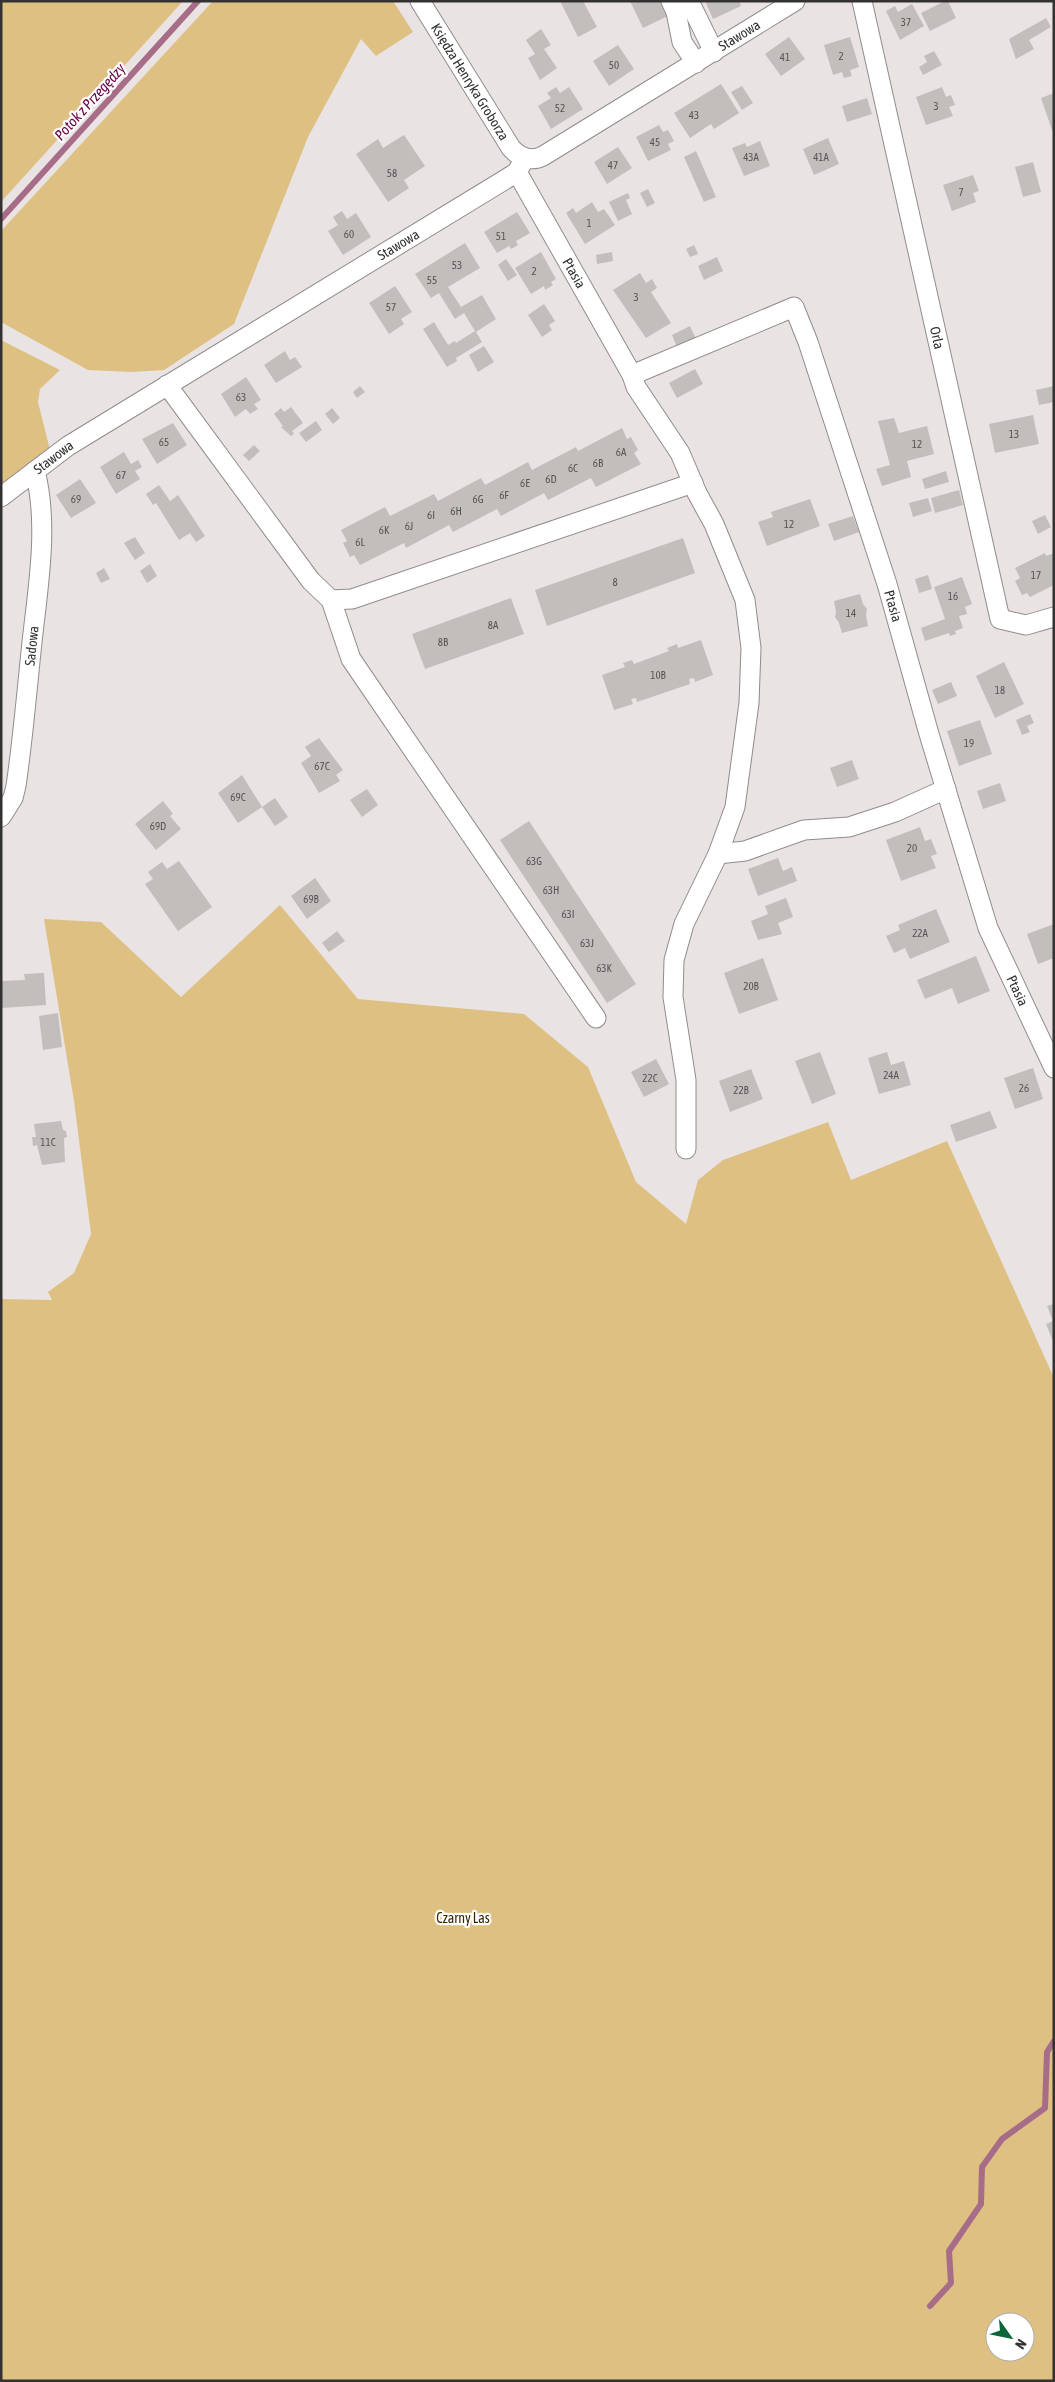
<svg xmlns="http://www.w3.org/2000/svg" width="1055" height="2382" font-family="'Asap Condensed',sans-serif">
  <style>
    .green { fill: #dec083; fill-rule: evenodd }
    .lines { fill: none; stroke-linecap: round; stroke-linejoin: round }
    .stream { stroke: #a76c87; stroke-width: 6 }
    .building { fill: #c2bebb }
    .minor-casing { stroke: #908c8a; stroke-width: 21 }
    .minor { stroke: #fff; stroke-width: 19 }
    .labels { text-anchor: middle; stroke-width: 4.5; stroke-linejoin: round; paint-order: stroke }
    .number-label { font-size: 11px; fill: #575454 }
    .street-label { font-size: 14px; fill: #333131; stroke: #fff }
    .park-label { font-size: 14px; fill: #362701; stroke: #fff }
    .water-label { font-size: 15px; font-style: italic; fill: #6b0243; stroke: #fff }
  </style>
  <rect width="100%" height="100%" fill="#e9e4e3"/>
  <path class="green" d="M1,1h182l-182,201z
    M213,1h180l20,31 -37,24 -15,-17 -53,98 -74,187 -70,46 -33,2 -43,-2 -87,-48v-91z
    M1,340l59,30 -20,19 -2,13 12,48 -49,35z
    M280,905l78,94 166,15 64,53 48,115 50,42 12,-44 25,-20 105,-38 23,58 96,-39 107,237v1003h-1053v-1082l51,1 -4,-8 26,-19 17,-39 -17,-133 -30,-182 57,3 80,75zM995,2322h30v30h-30z"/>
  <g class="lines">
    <path class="stream" d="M1,219l197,-218
      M930,2306l21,-23 -2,-32 32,-47 1,-37 20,-28 43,-31 2,-56 7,-11"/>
  </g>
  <path class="building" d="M560,1h23l14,26 -19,10z
    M630,1h36l6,13 -29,14z
    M705,1h34l2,5 -28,13z
    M945,1h3l8,17 -26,13 -9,-18z
    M912,4l12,22 -24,14 -14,-29 9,-5 3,6z
    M1046,18l5,9 -22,13 5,9 -18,10 -7,-20z
    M541,29l10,16 -7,4 13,19 -17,12 -12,-22 7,-4 -9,-14z
    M789,37l16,22 -24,17 -16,-22z
    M850,37l9,30 -9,3 2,6 -8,2 -2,-6 -9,3 -9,-30z
    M618,45l16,24 -25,17 -16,-25z
    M934,51l8,14 -19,10 -4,-8 8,-5 -3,-6z
    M721,84l18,29 -25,16 -3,-5 -21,14 -16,-25z
    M742,86l11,17 -11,7 -11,-18z
    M556,87l4,6 9,-6 14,22 -32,20 -13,-23 13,-8 -4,-5z
    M942,87l4,10 5,-2 4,10 -6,2 4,9 -27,9 -10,-28z
    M1054,93v40h-1l-12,-35z
    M867,98l5,16 -25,8 -5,-16z
    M659,125l4,7 5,-2 6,11 -6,3 3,6 -23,11 -12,-24z
    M404,135l21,31 -21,14 5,8 -21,14 -32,-48 22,-15 5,9z
    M828,138l11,26 -25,11 -11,-26z
    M760,141l10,25 -26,10 -12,-28 13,-5 2,4z
    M618,147l14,21 -25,16 -13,-22z
    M696,151l20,46 -12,5 -20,-45z
    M1033,162l8,30 -18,5 -8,-30z
    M973,175l6,16 -6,2 3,9 -24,9 -9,-26z
    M648,189l7,14 -8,4 -7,-14z
    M628,193l2,5 -4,2 6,14 -14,7 -9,-19z
    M592,202l6,10 6,-3 11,16 -30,19 -19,-31 7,-5 3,5z
    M342,211l5,8 9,-6 15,24 -28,18 -15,-24 10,-6 -5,-8z
    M517,212l13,21 -14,8 2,4 -7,4 -2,-3 -12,7 -13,-21z
    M465,243l15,25 -32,19 13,20 21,-12 14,24 -20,13 6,10 -26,16 1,3 -10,6 -24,-38 11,-7 14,23 7,-4 1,2 19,-12 -11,-18 -9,6 -16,-26 -8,5 -16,-24z
    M694,245l4,9 -8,3 -4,-8z
    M541,252l15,27 -5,3 2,3 -8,5 -1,-4 -13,8 -16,-26z
    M612,252l1,9 -16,3 -1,-9z
    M717,257l6,14 -19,9 -6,-14z
    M506,259l11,16 -9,6 -10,-16z
    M640,273l6,10 6,-4 5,9 -6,4 20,31 -25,15 -33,-48z
    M395,286l17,26 -11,7 3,5 -15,10 -20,-31z
    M544,304l11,17 -6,4 3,5 -10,7 -14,-22z
    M690,326l6,13 -19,8 -5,-12z
    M484,346l10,16 -16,10 -9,-17z
    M285,351l5,9 5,-3 7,10 -26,16 -12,-18z
    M695,369l8,15 -26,14 -8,-15z
    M246,377l15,23 -7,4 4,5 -8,5 -4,-5 -11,8 -14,-23z
    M360,386l5,6 -8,6 -4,-6z
    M1054,386v16l-15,3 -3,-15z
    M291,407l12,16 -11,8 2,3 -3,2 -10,-9 2,-1 -9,-12 7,-6 3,4z
    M332,408l8,10 -7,6 -8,-10z
    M1033,415l6,29 -44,9 -6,-29z
    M894,418l5,15 28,-7 7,28 -27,7 4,16 -29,9 -6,-17 14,-4 -12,-44z
    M316,421l6,9 -16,12 -7,-9z
    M173,423l14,22 -30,19 -15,-25z
    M622,428l5,11 4,-2 7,13 -4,3 7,11 -45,23 -5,-9 -43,22 -4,-7 -43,23 -4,-7 -44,23 -4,-7 -43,23 -2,-5 -44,22 -6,-10 -4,2 -7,-14 4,-2 -6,-11 44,-23 5,9 44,-22 4,7 43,-23 4,7 43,-23 4,8 44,-23 2,4z
    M254,445l6,6 -11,10 -6,-6z
    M124,452l7,12 7,-4 4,7 -7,4 5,8 -24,15 -16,-27z
    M946,471l3,11 -24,7 -3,-10z
    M80,479l16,24 -25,15 -15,-23z
    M159,485l11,16 8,-6 27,41 -9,6 -6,-9 -11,7 -23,-37 -3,2 -7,-11z
    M959,490l4,15 -28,8 -4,-15z
    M928,498l4,13 -19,6 -4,-14z
    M810,499l10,27 -53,20 -9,-24 15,-5 -2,-5z
    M1045,515l6,12 -13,7 -6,-13z
    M853,516l6,16 -25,9 -6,-17z
    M135,537l10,16 -10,7 -11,-17z
    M683,538l12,35 -148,53 -12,-36z
    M1045,553l1,3 8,-3v32l-24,12 -3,-4 -5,2 -7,-14 5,-3 -5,-10z
    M150,564l7,12 -10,7 -7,-12z
    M104,568l6,11 -9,4 -5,-10z
    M928,575l4,14 -13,4 -4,-14z
    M962,577l10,27 -7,3 2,7 -8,2 4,12 -8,3 1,3 -6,2 -1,-3 -24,8 -4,-13 24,-9 -11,-32z
    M860,594l3,10 4,5 -1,6 2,11 -26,7 -3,-10 -4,-6 1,-5 -2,-11z
    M511,598l13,36 -99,35 -13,-35z
    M701,640l12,35 -18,7 -1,-4 -5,1 1,5 -53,18 -1,-4 -5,1 2,5 -19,6 -12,-35 23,-8 -2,-4 9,-3 2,4 35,-13 -2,-3 10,-4 1,4z
    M1004,662l20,42 -29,14 -19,-42z
    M951,682l6,14 -19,8 -6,-14z
    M1030,714l4,9 -7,3 3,6 -8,3 -6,-15z
    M980,720l12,34 -33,12 -12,-35z
    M319,738l24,32 -7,5 4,6 -21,12 -18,-30 10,-7 -6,-9z
    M852,760l7,19 -22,8 -7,-19z
    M242,775l20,32 -24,16 -20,-30z
    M1000,783l6,18 -23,8 -6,-18z
    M367,789l11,16 -16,12 -12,-17z
    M275,798l13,19 -13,9 -13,-19z
    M163,801l10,13 -3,2 11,13 -25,21 -21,-26z
    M529,821l107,163 -29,19 -107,-163z
    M920,827l5,14 6,-2 6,15 -6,2 5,12 -35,13 -15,-41z
    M778,858l5,13 9,-4 5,14 -39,15 -10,-27z
    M179,861l33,46 -34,24 -33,-47 8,-5 -5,-7 14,-10 5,7z
    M315,878l16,23 -24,18 -16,-23z
    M786,898l7,19 -15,6 4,11 -24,6 -7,-19 17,-7 -3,-8z
    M936,909l14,33 -40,17 -5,-11 -11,5 -8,-17 14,-6 -2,-5z
    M1054,924v34l-16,6 -11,-30z
    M337,931l8,10 -16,11 -7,-9z
    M976,956l14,35 -32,13 -6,-16 -27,11 -8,-19z
    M763,958l15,42 -39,14 -15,-41z
    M44,973l2,32 -44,3 -1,-27 24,-1 -1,-6z
    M58,1013l4,34 -19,3 -4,-34z
    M820,1052l16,42 -24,10 -17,-43z
    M887,1052l4,13 13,-4 7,24 -32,9 -11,-36z
    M656,1059l13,25 -25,13 -13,-25z
    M1033,1068l10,31 -28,10 -11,-31z
    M751,1069l12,30 -33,13 -11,-31z
    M990,1111l7,17 -41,14 -6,-17z
    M61,1121l2,9 3,1 1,6 -3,1 1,24 -23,3 -5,-20 -4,1 -1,-9h4l-2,-13z
    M1054,1304v40l-8,-20 7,-3 -6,-15z"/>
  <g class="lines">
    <g class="minor-casing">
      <g id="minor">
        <path id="s1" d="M420,1l91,147c9,10 20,14 32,8l252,-155"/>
        <path d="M671,1l5,11 6,30 14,21"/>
        <path d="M689,1l25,51"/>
        <path id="s2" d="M862,1l138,618 26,6 28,-8"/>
        <path id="s3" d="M517,172l115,203 162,-68 14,35 79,242 42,150 59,194 66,140"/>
        <path d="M632,375l4,12 44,66 17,40 17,31 31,76 6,48 -2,55 -14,104 -17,47 -34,70 -10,36 -1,37 13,83v69"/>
        <path d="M167,385l144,196 20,19 20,59 245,359"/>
        <path id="s4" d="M1,497l67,-51 438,-267 11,-7 8,-14"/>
        <path d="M331,600l21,-1 341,-116"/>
        <path id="s5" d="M1,817l12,-19 3,-12c7,-48 11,-96 16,-144 6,-55 17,-117 3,-171"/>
        <path d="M718,854l27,-3 59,-21 45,-3 46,-15 51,-23"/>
      </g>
    </g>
    <use href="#minor" class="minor"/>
  </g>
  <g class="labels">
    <g class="number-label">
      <text x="906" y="26">37</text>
      <text x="841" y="60">2</text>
      <text x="785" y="61">41</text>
      <text x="614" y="69">50</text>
      <text x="936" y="110">3</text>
      <text x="560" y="112">52</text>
      <text x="694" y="119">43</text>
      <text x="655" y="146">45</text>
      <text x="751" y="161">43A</text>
      <text x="821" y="161">41A</text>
      <text x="613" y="169">47</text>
      <text x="392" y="177">58</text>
      <text x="961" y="196">7</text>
      <text x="589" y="227">1</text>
      <text x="349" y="238">60</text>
      <text x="501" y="240">51</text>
      <text x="457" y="269">53</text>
      <text x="534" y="275">2</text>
      <text x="432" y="284">55</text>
      <text x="636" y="301">3</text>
      <text x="391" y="311">57</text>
      <text x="241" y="401">63</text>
      <text x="1014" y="438">13</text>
      <text x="164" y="446">65</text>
      <text x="917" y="448">12</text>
      <text x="621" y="456">6A</text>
      <text x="598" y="467">6B</text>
      <text x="573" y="472">6C</text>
      <text x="121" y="479">67</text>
      <text x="551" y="483">6D</text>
      <text x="525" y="487">6E</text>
      <text x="504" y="499">6F</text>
      <text x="76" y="503">69</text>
      <text x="478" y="503">6G</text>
      <text x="456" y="515">6H</text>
      <text x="431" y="519">6I</text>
      <text x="789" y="528">12</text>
      <text x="409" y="530">6J</text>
      <text x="384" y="534">6K</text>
      <text x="360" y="546">6L</text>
      <text x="1036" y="579">17</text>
      <text x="615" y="586">8</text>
      <text x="953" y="600">16</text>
      <text x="851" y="617">14</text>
      <text x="493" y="629">8A</text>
      <text x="443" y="646">8B</text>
      <text x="658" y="679">10B</text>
      <text x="1000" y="694">18</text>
      <text x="969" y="747">19</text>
      <text x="322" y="770">67C</text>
      <text x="238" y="801">69C</text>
      <text x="158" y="830">69D</text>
      <text x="912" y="852">20</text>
      <text x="534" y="865">63G</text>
      <text x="551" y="894">63H</text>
      <text x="311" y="903">69B</text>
      <text x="568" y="918">63I</text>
      <text x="920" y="937">22A</text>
      <text x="587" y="947">63J</text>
      <text x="604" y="972">63K</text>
      <text x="751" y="990">20B</text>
      <text x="891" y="1079">24A</text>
      <text x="650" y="1082">22C</text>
      <text x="1024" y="1092">26</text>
      <text x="741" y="1094">22B</text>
      <text x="48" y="1146">11C</text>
    </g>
    <g class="street-label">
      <text dy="5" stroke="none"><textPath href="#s1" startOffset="439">Stawowa</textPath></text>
      <text dy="5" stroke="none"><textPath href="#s1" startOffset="95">Księdza Henryka Groborza</textPath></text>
      <text dy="5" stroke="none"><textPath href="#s4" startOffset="471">Stawowa</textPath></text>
      <text dy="5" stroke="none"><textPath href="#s3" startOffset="116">Ptasia</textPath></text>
      <text dy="5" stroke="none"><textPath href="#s2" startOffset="345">Orla</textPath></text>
      <text dy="5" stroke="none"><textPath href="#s4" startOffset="66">Stawowa</textPath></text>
      <text dy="5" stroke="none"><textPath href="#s3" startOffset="724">Ptasia</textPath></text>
      <text dy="5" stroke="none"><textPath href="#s5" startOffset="176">Sadowa</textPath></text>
      <text dy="5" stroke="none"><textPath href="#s3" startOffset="1129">Ptasia</textPath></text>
    </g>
    <g class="park-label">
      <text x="463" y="1923">Czarny Las</text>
    </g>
    <g class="water-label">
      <text transform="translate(90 102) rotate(-48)" y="5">Potok z Przegędzy</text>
    </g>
  </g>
  <rect width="1055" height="2382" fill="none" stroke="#333131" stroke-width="5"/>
  <g transform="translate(1010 2337) rotate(123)"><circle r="24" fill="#ffffff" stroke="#adadad"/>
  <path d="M0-4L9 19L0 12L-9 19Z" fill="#0a6639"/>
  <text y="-8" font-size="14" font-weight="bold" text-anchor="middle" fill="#333131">N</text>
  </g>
</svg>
